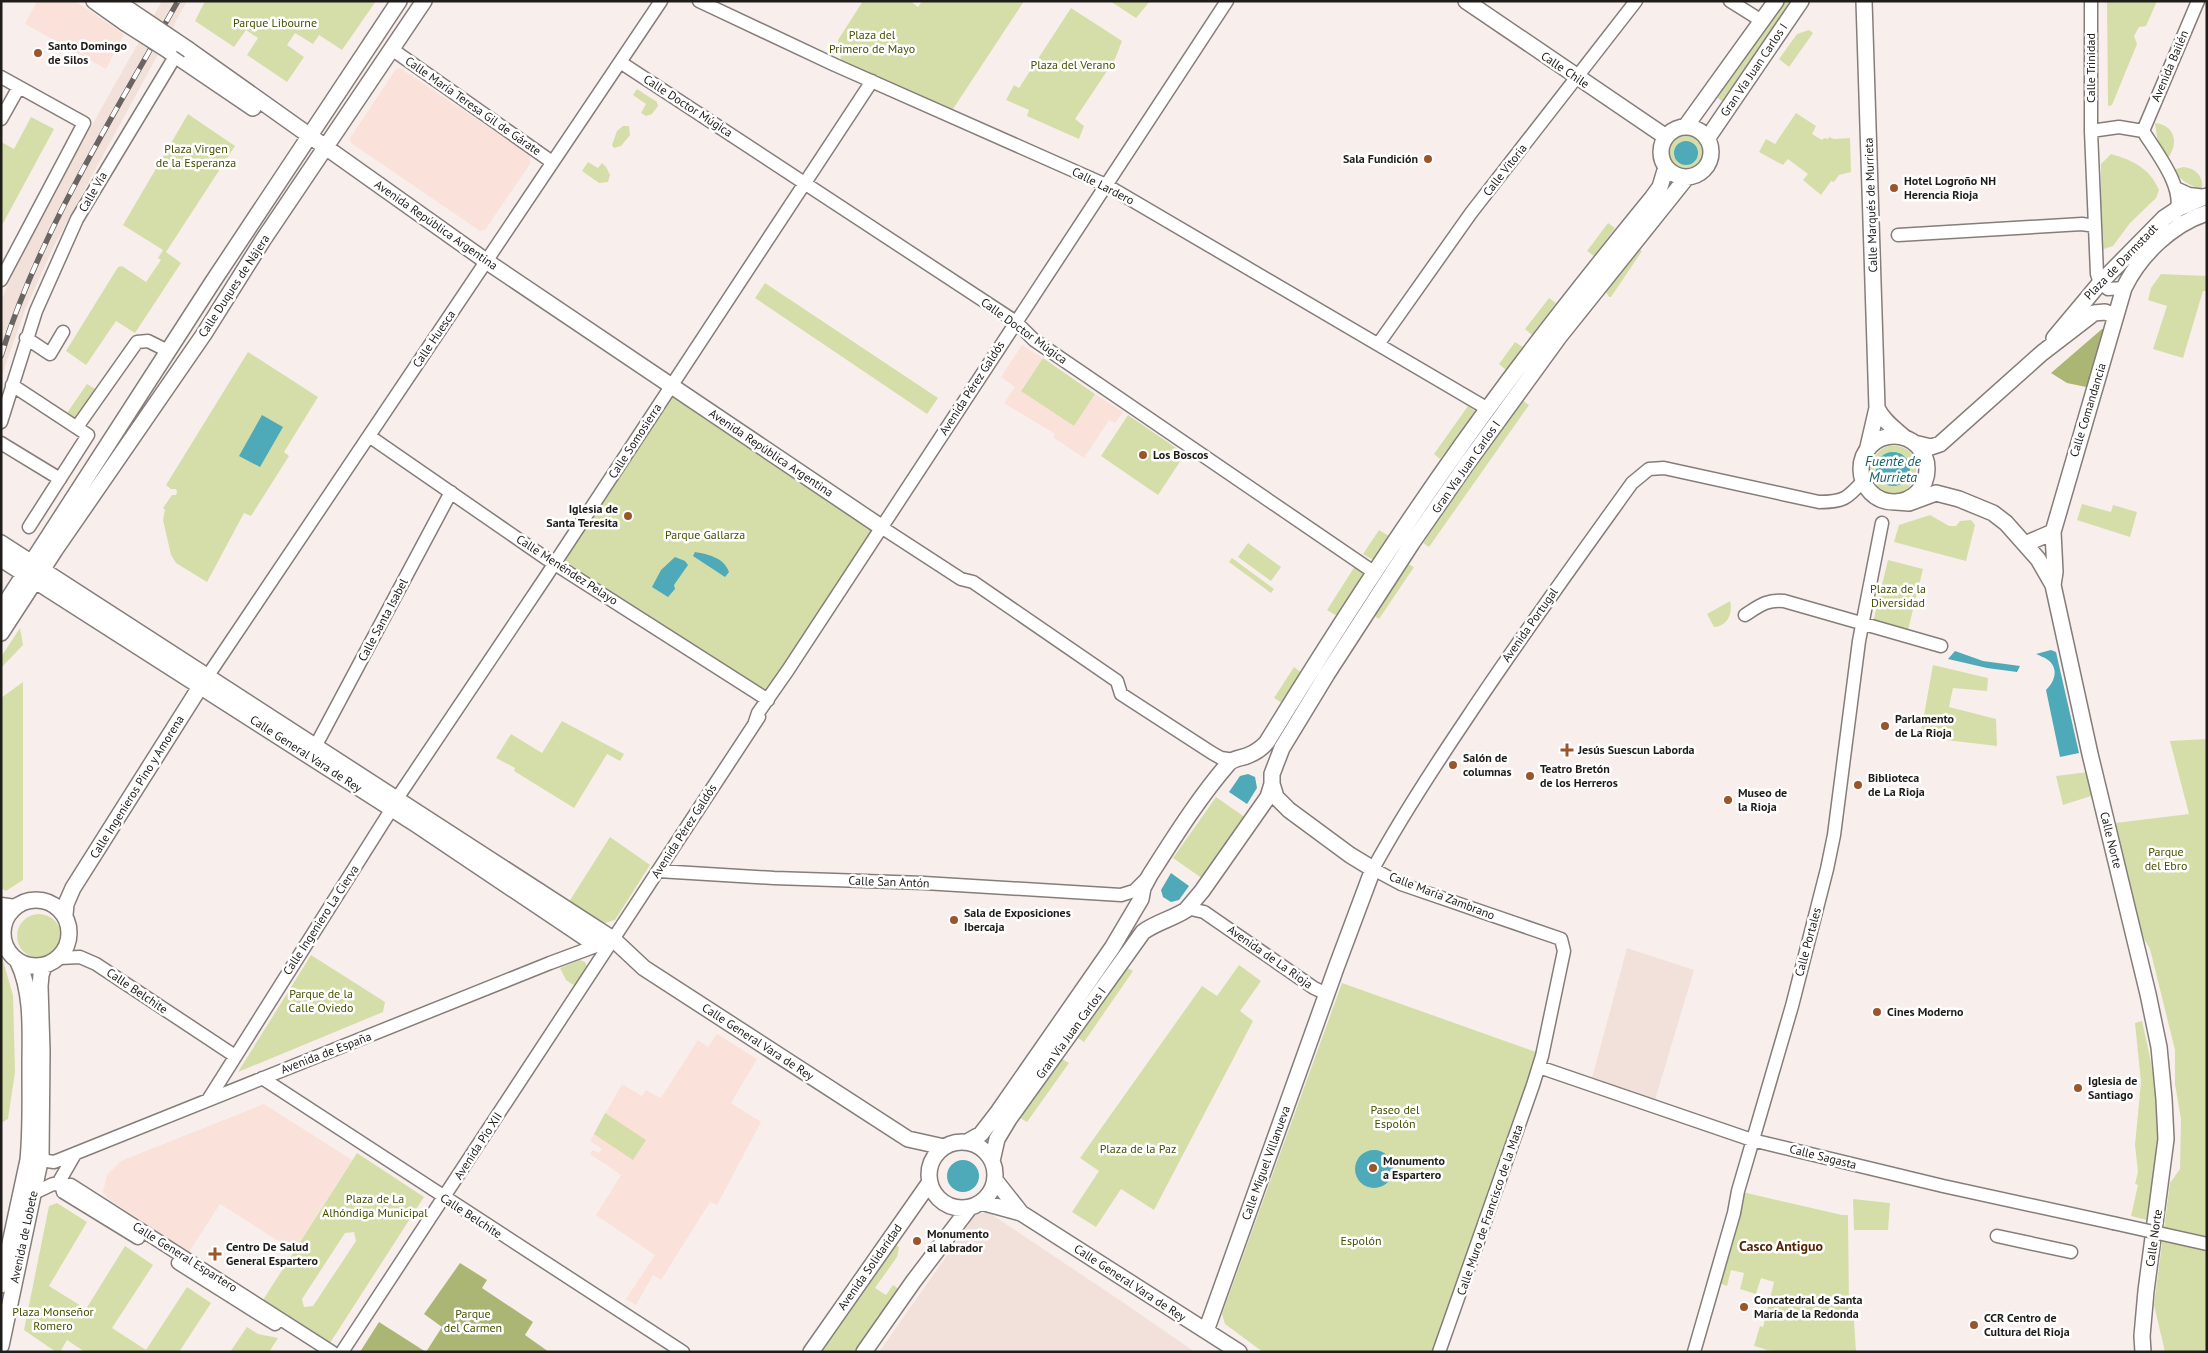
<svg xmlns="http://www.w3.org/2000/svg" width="2208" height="1353" font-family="'PT Sans',sans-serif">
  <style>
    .built { fill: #f2e1db }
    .education { fill: #fae1d9 }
    .green { fill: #d5dea8; fill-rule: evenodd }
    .forest { fill: #acb674 }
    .water { fill: #4ea9b8 }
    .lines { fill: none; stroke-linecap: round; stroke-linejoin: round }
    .minor-casing { stroke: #857d7a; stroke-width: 15 }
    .major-casing { stroke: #857d7a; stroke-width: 18 }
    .minor { stroke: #fff; stroke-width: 12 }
    .major { stroke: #fff; stroke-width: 15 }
    .rail-casing { stroke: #6a6563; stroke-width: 5.5 }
    .rail { stroke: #fff; stroke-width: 4; stroke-dasharray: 11; stroke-linecap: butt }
    .minor-bridge-casing { stroke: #857d7a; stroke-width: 15; stroke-linecap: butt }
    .major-bridge-casing { stroke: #857d7a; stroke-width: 18; stroke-linecap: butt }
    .minor-bridge { stroke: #fff; stroke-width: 12 }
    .major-bridge { stroke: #fff; stroke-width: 15 }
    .poi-dot { fill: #9b552a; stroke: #fff; stroke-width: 2 }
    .labels { text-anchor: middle; stroke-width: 5; stroke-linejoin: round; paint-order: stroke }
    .park-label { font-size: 12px; fill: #485000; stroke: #fff }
    .poi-label { font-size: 12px; font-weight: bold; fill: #1f1c1a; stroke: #fff; text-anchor: start }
    .street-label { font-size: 12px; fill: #1f1c1a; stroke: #fff }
    .water-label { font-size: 14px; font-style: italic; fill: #15616c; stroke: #fff }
    .neighbourhood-label { font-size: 14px; font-weight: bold; fill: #542606; stroke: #fff }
  </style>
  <rect width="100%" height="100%" fill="#f8efec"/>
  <path class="built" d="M162,1h25l-133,245 -29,64 -24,68v-77l22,-54z
    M1627,948l67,22 -39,130 -63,-22z
    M988,1212l139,93 68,47h-316l97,-138z"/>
  <path class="education" d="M37,1h38l49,33 -18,35 -81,-45z
    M400,68l130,87v9l-45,66 -5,1 -129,-88 -1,-5 46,-69z
    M1022,345l21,13 -22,32 53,36 21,-32 28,18 -8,11 -6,-3 -25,38 -31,-21 2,-3 -51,-31 11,-16 -14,-10z
    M717,1034l40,25 -26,44 30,19 -44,83 -7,-3 -49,78 -8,-5 -17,30 -10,-6 29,-44 -59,-40 25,-40 -31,-21 3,-4 6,3 3,-4 -12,-8 32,-57 20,12 4,-6 15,8 37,-58 10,7z
    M264,1104l88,56 -58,91 -74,-47 -31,48 -82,-54 -4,-6 4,-17 14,-14z"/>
  <path class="green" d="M205,1h171l-34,49 -23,-15 -6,9 -18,-11 -8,12 17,12 -17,25 -40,-27 11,-17 -12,-8 -12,17 -39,-26z
    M863,1h47l8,6 4,-6h102l-71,108 -112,-49 -3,-20z
    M1110,1h40l-14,17z
    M1783,1h8l-69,100 -6,-4z
    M2107,1h50l-11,25 -7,1 -5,9 3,8 -25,61 -4,1z
    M1071,8l51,33 -7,18 -40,60 9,7 -5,13 -52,-23 2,-6 -23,-10 8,-15 5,3z
    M1809,30l4,3 -24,34 -10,-8 18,-25z
    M637,89l20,13 1,4 -6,8 -6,2 -5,-3 5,-9 -13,-9z
    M1796,113l20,13 -4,8 10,6 2,-2 4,1 1,-2 5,2 16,-1 1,34 -12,3 -5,7 -3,-1 -10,14 -18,-15 5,-6 -20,-15 -5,6 -24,-13 7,-13 9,5z
    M188,114l47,32 -69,106 15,11 -46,70 -19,-12 -30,44 -20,-14 52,-84 4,-1 24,16 15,-22 -3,-2 5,-8 -40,-25z
    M31,117l23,12 -53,98v-85l13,7z
    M2155,123c21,2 24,22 12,36l-9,-15z
    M623,126h6l1,9 -9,11 -7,2 -2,-3 5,-14z
    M1669 153a17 17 0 1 1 34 0a17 17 0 1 1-34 0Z
    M2111,154c21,6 39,14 48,36l-3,8 -26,25 -17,23 -12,4v-86z
    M588,162l10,6 4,-5 4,4 4,8 -2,7 -9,1 -17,-12z
    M2183,167c12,1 21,9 19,22 -12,-3 -22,-9 -29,-19z
    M1608,223l7,5 -21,28 -7,-5z
    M1640,250l2,1 -31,46h-2l-3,-5z
    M2161,274l46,2v15h-4l-20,67 -30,-9 14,-43 -19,-6 3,-12z
    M765,283l173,115 -11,16 -172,-116z
    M1549,298l7,5 -24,32 -7,-6z
    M1515,342l8,5 -17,23 -7,-6z
    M248,352l70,45 -34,55 5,4 -38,60 -7,-3 -37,69 -31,-19 -5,-8 -8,-35 2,-10 -2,-2 9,-13h4l1,-3 -1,-3h-5l-5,-4z
    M1043,358l52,36 -21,32 -53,-35z
    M87,384l10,6 -20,29 -10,-6z
    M671,385l210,142 -113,173 -213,-136z
    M1522,400l7,5 -100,142 -6,-4z
    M1468,406l7,5 -35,48 -6,-5z
    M1128,415l57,39 -27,41 -57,-39z
    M1888,446c49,-4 26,67 -8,43 -18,-12 -10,-36 8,-43zM1890,453l11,2 5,4 -4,25 -12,2 -5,-2 -7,-20 2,-5z
    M2082,504l29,8 2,-7 24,7 -7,25 -53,-17z
    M1930,515l19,11h7l4,-5 11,-1 4,5 -9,36 -72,-19 5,-17z
    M1379,530l10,6 -16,24 -10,-6z
    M1248,543l33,24 -10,14 -33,-24z
    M1232,558l42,31 -3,4 -42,-31z
    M1888,560l35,9 -15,61 -35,-8z
    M1408,564l6,3 -35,52 -6,-4z
    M1355,566l10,7 -28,43 -10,-6z
    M1730,601c3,12 -2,25 -16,26l-7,-13z
    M20,628l3,17 -22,23v-11z
    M1933,665l55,13 -1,13 -34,-3 -4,19 47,12 1,27 -77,-9z
    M1294,667l8,6 -20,30 -8,-5z
    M23,682v198l-17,11 -5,-3v-190z
    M562,721l62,33 -4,7 -13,-7 -33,54 -60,-37 1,-3 -19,-10 15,-24 31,19z
    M2207,739v613h-42l-11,-47 16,-122 10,-14 1,-50 -6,-35v-34l-25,-101 -10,-17 -25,-109 74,-9 -19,-73z
    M2088,772l6,23 -31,10 -7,-29z
    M1216,797l30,21 -43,61 -30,-21z
    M610,837l40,28 -35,55 -17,5 -31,-20z
    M17 936a22 22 0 1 1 44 0a22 22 0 1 1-44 0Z
    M1,954l12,41 2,77 -7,47 -7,4z
    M311,955l74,47 -2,10 -145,60z
    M580,960l5,2 2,5 -12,19 -9,-6 -6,-12z
    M1239,965l22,16 -21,30 13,10 -99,189 -33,-21 -25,38 -24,-15 27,-41 -19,-13 122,-172 15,10z
    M1126,967l7,4 -49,71 -6,-4z
    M1342,983l194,69 -14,49 -89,251h-170l-38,-28 -3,-10z
    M2142,1021c6,27 12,53 15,80 4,39 -2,81 -6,120l-20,-5 7,-31 -3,-1 3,-12 -3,-27 6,-63 -6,-59z
    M1062,1059l7,4 -42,59 -7,-4z
    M605,1113l41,27 -13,20 -39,-26z
    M357,1153l67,44 -94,146 -67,-43zM354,1232l2,9 -43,65 -9,1 -2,-8 43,-66z
    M1738,1191l104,24h6l1,91h4l3,46h-82l-20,-6 6,-20 3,1 11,-45 -13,-4 -5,16 -16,-5 4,-16 -13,-3 -4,16 -13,-5z
    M1853,1199l37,4 -2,27h-34z
    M57,1203l30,19 -38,64 37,23 39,-63 28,19 -41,63 34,22 41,-63 24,16 -32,49h-94l-18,-12 -7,12h-4l-32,-22 25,-124z
    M896,1245l3,2 -2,10 -22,31 11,7 7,-10 6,4 -45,63h-34z
    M247,1327l11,7 20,4 -9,14h-39z"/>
  <path class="forest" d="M2102,329h3l-14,59 -24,-5 -16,-10z
    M460,1263l27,17 -5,8 51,34 -8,13 24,17h-123l16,-25 -18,-13z
    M379,1322l47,30h-66z"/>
  <path class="water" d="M1674 153a12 12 0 1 1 24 0a12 12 0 1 1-24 0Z
    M262,415l21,12 -23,40 -21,-11z
    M1876 469a17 17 0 1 1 34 0a17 17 0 1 1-34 0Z
    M695,552c11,2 29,5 34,20l-4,5 -32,-21z
    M675,557l10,4 3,4 -14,20 1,4 -7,8 -16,-10 9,-17z
    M2051,650l5,2 23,101 -19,4 -14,-67c9,-8 13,-22 2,-30 -4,-3 -8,-4 -12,-6z
    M1955,651l28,10 37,5 -3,6 -30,-4 -39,-9z
    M1248,774l7,3 2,11 -10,16 -18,-12 11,-16z
    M1171,873l18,13 -10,14 -8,2 -8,-5 -2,-7z
    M1355 1169a19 19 0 1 1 38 0a19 19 0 1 1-38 0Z
    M947 1176a16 16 0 1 1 32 0a16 16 0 1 1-32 0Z"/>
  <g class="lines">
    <g class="minor-casing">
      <path id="minor" d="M699,1l136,64 271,120 382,224
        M1730,1l32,20
        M2091,1v130l6,143 3,9 8,6 16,-1 3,-8
        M393,50l159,112
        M620,62l396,260 18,18 341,233
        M1,77l83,46 -83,157
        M1,119l18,-32
        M2091,131l28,-4 24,4
        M2143,131c13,21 44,59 32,84
        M2143,131l55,-130
        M2178,189l11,5 17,2
        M1898,235l184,-11 13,2
        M26,338l24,16 13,-22
        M1379,343l92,-130 165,-212
        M12,385l76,50 -59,92
        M1,422l35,-111 41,-92 99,-164
        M77,427l60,-85 11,-1 20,10
        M369,436l178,123 221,141
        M1,443l59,36
        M881,527l80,52 12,3 144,99 4,13 91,59 9,5 13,2
        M1745,615c14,-9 22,-16 39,-14l157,45
        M207,677l454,-676
        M755,722l3,-9 30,-43 439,-669
        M315,747l136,-255
        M396,800l149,-222 327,-497
        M658,871l116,7 150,5 197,12 13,-4 12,-12
        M1,904l15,2
        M1186,910l5,-1 13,3 110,76 13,6
        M1,930l1,5
        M59,958l21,-1 16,7 139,92
        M1539,1067l213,73 191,46 170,37
        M262,1078l421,274
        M208,1100l183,-290
        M75,1154l-15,26 3,12 75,46
        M41,1157l6,4 7,1 496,-199 54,-20
        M34,1193l19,-9 18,1 261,167
        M1997,1236l74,16
        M178,1263l97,61
        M342,1352l417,-635
        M1439,1352l94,-267 9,-29 22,-105 -3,-12 -160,-55 -28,-15c28,-52 61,-102 94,-151 53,-80 109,-157 165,-235l17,-14 15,-1 155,34c24,0 28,-3 44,-21
        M1694,1352l40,-139 4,-22 54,-185 35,-137 7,-34 25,-194 23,-118"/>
    </g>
    <g class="major-casing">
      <path id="major" d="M94,1l31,22
        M116,1l15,10
        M1466,1l200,136
        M1864,1l13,407 -9,39
        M189,50l297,211 395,266
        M169,51l84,57
        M1686,126l90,-125
        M1661 152a25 25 0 1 1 50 0a25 25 0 1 1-50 0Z
        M1707,139l94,-138
        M2054,338l46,-55 64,-65 15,-10 28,-12
        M1877,408c6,13 18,21 28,30
        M1861 469a33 33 0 1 1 66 0a33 33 0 1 1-66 0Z
        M1914,443l17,4 9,-3 102,-91 52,-40 11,-1 11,4
        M1896,502l13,1 27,-10 23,6 34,14 13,10 32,36 15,26 37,169 58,240 11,53 5,52 2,40 -20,152 -4,45 1,16
        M1,543l612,396 31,29 264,171 36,8
        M2025,544l28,-12
        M1,559l416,266 173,116 23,-2
        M2053,585l2,-13 -2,-40 71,-244c16,-33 48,-64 83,-75
        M1,610l211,-327 187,-282
        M1,633l54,-83 149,-216 59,-94 161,-239
        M3 933a33 33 0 1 1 66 0a33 33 0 1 1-66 0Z
        M65,915l1,-11 7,-16 132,-209
        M967,1142l14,-8 17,-22 114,-164 29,-49 2,-11 7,-13c23,-36 50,-79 78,-111 6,-7 13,-5 21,-9 7,-3 13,-7 18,-13 76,-124 155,-246 242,-362 46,-62 94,-122 143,-182l8,-11 6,-20
        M929 1175a33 33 0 1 1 66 0a33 33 0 1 1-66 0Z
        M992,1161l5,-22 12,-20 134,-187c14,-10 29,-13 43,-22l16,-19 66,-94 4,-13v-10l10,-26 45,-74 85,-131 54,-78 93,-128 128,-160
        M995,1180l26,33
        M981,1202l40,11 218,139
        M1,1285l27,-125c3,-31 2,-61 2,-92 0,-34 3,-75 -12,-106
        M1206,1331l130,-363 37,-99 -23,-14 -61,-45 -13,-13 -4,-13
        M1,1346l40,-189 1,-106 -2,-65 1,-11 3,-9
        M811,1352l119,-170
        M864,1352l49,-70 57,-75"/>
    </g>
    <use href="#minor" class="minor"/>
    <use href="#major" class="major"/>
    <g class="rail-casing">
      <path id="rail" d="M1,356c38,-123 114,-243 177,-355"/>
    </g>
    <use href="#rail" class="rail"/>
    <g class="minor-bridge-casing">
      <path id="minor-bridge" d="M2113,1223l94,21"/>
    </g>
    <g class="major-bridge-casing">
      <path id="major-bridge" d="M131,11l58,39
        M125,23l44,28"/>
    </g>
    <use href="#minor-bridge" class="minor-bridge"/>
    <use href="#major-bridge" class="major-bridge"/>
  </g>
  <g class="poi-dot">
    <circle cx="38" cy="53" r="5"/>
    <circle cx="1428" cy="159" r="5"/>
    <circle cx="1894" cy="188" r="5"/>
    <circle cx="1143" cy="455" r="5"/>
    <circle cx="628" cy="516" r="5"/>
    <circle cx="1885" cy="726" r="5"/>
    <path d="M1564.5 742.5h5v5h5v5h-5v5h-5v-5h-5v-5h5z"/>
    <circle cx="1453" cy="765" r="5"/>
    <circle cx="1530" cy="776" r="5"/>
    <circle cx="1858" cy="785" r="5"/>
    <circle cx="1728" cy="800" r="5"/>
    <circle cx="954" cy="920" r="5"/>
    <circle cx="1877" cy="1012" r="5"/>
    <circle cx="2078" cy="1088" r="5"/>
    <circle cx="1373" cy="1168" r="5"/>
    <circle cx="917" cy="1241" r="5"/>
    <path d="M212.5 1246.5h5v5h5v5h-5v5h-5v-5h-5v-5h5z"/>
    <circle cx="1744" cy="1307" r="5"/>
    <circle cx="1974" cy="1325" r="5"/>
  </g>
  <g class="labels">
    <g class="park-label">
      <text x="275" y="27">Parque Libourne</text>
      <text x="872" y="39">Plaza del<tspan x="872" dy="14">Primero de Mayo</tspan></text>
      <text x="1073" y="69">Plaza del Verano</text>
      <text x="196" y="153">Plaza Virgen<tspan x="196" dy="14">de la Esperanza</tspan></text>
      <text x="705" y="539">Parque Gallarza</text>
      <text x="1898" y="593">Plaza de la<tspan x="1898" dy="14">Diversidad</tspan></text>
      <text x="2166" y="856">Parque<tspan x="2166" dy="14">del Ebro</tspan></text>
      <text x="321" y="998">Parque de la<tspan x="321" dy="14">Calle Oviedo</tspan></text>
      <text x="1395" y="1114">Paseo del<tspan x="1395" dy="14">Espolón</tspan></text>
      <text x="1138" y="1153">Plaza de la Paz</text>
      <text x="375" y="1203">Plaza de La<tspan x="375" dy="14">Alhóndiga Municipal</tspan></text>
      <text x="1361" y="1245">Espolón</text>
      <text x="53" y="1316">Plaza Monseñor<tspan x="53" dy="14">Romero</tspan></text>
      <text x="473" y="1318">Parque<tspan x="473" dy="14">del Carmen</tspan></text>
    </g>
    <g class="poi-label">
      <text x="48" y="50">Santo Domingo<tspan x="48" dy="14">de Silos</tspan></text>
      <text x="1418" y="163" text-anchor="end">Sala Fundición</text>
      <text x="1904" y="185">Hotel Logroño NH<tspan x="1904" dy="14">Herencia Rioja</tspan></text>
      <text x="1153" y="459">Los Boscos</text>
      <text x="618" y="513" text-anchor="end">Iglesia de<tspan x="618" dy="14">Santa Teresita</tspan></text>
      <text x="1895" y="723">Parlamento<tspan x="1895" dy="14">de La Rioja</tspan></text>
      <text x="1578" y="754">Jesús Suescun Laborda</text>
      <text x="1463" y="762">Salón de<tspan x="1463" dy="14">columnas</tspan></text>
      <text x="1540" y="773">Teatro Bretón<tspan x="1540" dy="14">de los Herreros</tspan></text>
      <text x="1868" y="782">Biblioteca<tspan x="1868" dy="14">de La Rioja</tspan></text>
      <text x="1738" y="797">Museo de<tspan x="1738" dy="14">la Rioja</tspan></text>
      <text x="964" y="917">Sala de Exposiciones<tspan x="964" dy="14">Ibercaja</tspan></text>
      <text x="1887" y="1016">Cines Moderno</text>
      <text x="2088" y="1085">Iglesia de<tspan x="2088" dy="14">Santiago</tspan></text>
      <text x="1383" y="1165">Monumento<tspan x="1383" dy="14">a Espartero</tspan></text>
      <text x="927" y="1238">Monumento<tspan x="927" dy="14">al labrador</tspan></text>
      <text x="226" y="1251">Centro De Salud<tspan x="226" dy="14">General Espartero</tspan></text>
      <text x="1754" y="1304">Concatedral de Santa<tspan x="1754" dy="14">María de la Redonda</tspan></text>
      <text x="1984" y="1322">CCR Centro de<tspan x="1984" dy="14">Cultura del Rioja</tspan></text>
    </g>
    <g class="street-label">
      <text transform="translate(2170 66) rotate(-67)" y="4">Avenida Bailén</text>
      <text transform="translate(2091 68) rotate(-90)" y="4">Calle Trinidad</text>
      <text transform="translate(1565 70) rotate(34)" y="4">Calle Chile</text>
      <text transform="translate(1754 70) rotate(-56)" y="4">Gran Vía Juan Carlos I</text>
      <text transform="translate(473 106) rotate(35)" y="4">Calle María Teresa Gil de Gárate</text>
      <text transform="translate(688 106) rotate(33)" y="4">Calle Doctor Múgica</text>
      <text transform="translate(1505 170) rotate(-52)" y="4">Calle Vitoria</text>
      <text transform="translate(1103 186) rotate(27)" y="4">Calle Lardero</text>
      <text transform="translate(93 192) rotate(-60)" y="4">Calle Vía</text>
      <text transform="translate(1871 205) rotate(-92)" y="4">Calle Marqués de Murrieta</text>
      <text transform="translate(436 225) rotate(35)" y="4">Avenida República Argentina</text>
      <text transform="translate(2121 262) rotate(-46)" y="4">Plaza de Darmstadt</text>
      <text transform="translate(234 286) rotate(-57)" y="4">Calle Duques de Nájera</text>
      <text transform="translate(1024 331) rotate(36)" y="4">Calle Doctor Múgica</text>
      <text transform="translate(434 339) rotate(-56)" y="4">Calle Huesca</text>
      <text transform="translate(972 388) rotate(-57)" y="4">Avenida Pérez Galdós</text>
      <text transform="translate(2088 410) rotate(-73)" y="4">Calle Comandancia</text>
      <text transform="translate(635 441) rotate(-57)" y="4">Calle Somosierra</text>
      <text transform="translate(771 453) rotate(34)" y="4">Avenida República Argentina</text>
      <text transform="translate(1466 467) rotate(-55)" y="4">Gran Vía Juan Carlos I</text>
      <text transform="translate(567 570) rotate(33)" y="4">Calle Menéndez Pelayo</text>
      <text transform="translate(383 620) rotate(-62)" y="4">Calle Santa Isabel</text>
      <text transform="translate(1530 625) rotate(-55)" y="4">Avenida Portugal</text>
      <text transform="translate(306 754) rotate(33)" y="4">Calle General Vara de Rey</text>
      <text transform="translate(137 787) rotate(-58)" y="4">Calle Ingenieros Pino y Amorena</text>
      <text transform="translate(684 831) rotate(-57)" y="4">Avenida Pérez Galdós</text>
      <text transform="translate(2111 840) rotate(76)" y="4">Calle Norte</text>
      <text transform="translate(889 882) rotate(2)" y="4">Calle San Antón</text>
      <text transform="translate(1442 896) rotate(21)" y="4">Calle María Zambrano</text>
      <text transform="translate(321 920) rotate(-57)" y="4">Calle Ingeniero La Cierva</text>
      <text transform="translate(1808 942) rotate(-75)" y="4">Calle Portales</text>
      <text transform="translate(1270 957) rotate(35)" y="4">Avenida de La Rioja</text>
      <text transform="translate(137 991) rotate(34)" y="4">Calle Belchite</text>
      <text transform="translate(1071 1033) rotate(-54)" y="4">Gran Vía Juan Carlos I</text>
      <text transform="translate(758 1042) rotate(33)" y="4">Calle General Vara de Rey</text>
      <text transform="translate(326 1053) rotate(-21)" y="4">Avenida de España</text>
      <text transform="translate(478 1146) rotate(-57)" y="4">Avenida Pío XII</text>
      <text transform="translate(1823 1157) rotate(14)" y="4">Calle Sagasta</text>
      <text transform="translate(1266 1163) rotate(-70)" y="4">Calle Miguel Villanueva</text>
      <text transform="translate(1490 1210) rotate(-71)" y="4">Calle Muro de Francisco de la Mata</text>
      <text transform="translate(471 1216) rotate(33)" y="4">Calle Belchite</text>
      <text transform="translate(24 1237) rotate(-78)" y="4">Avenida de Lobete</text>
      <text transform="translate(2154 1238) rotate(-82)" y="4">Calle Norte</text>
      <text transform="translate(185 1257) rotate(32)" y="4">Calle General Espartero</text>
      <text transform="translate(870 1267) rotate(-55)" y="4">Avenida Solidaridad</text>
      <text transform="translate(1130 1283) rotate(33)" y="4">Calle General Vara de Rey</text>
    </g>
    <g class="water-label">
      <text x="1893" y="466">Fuente de<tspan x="1893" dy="16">Murrieta</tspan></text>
    </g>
    <g class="neighbourhood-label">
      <text x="1781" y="1251">Casco Antiguo</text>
    </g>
  </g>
  <rect width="2208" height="1353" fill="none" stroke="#1f1c1a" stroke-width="5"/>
</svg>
